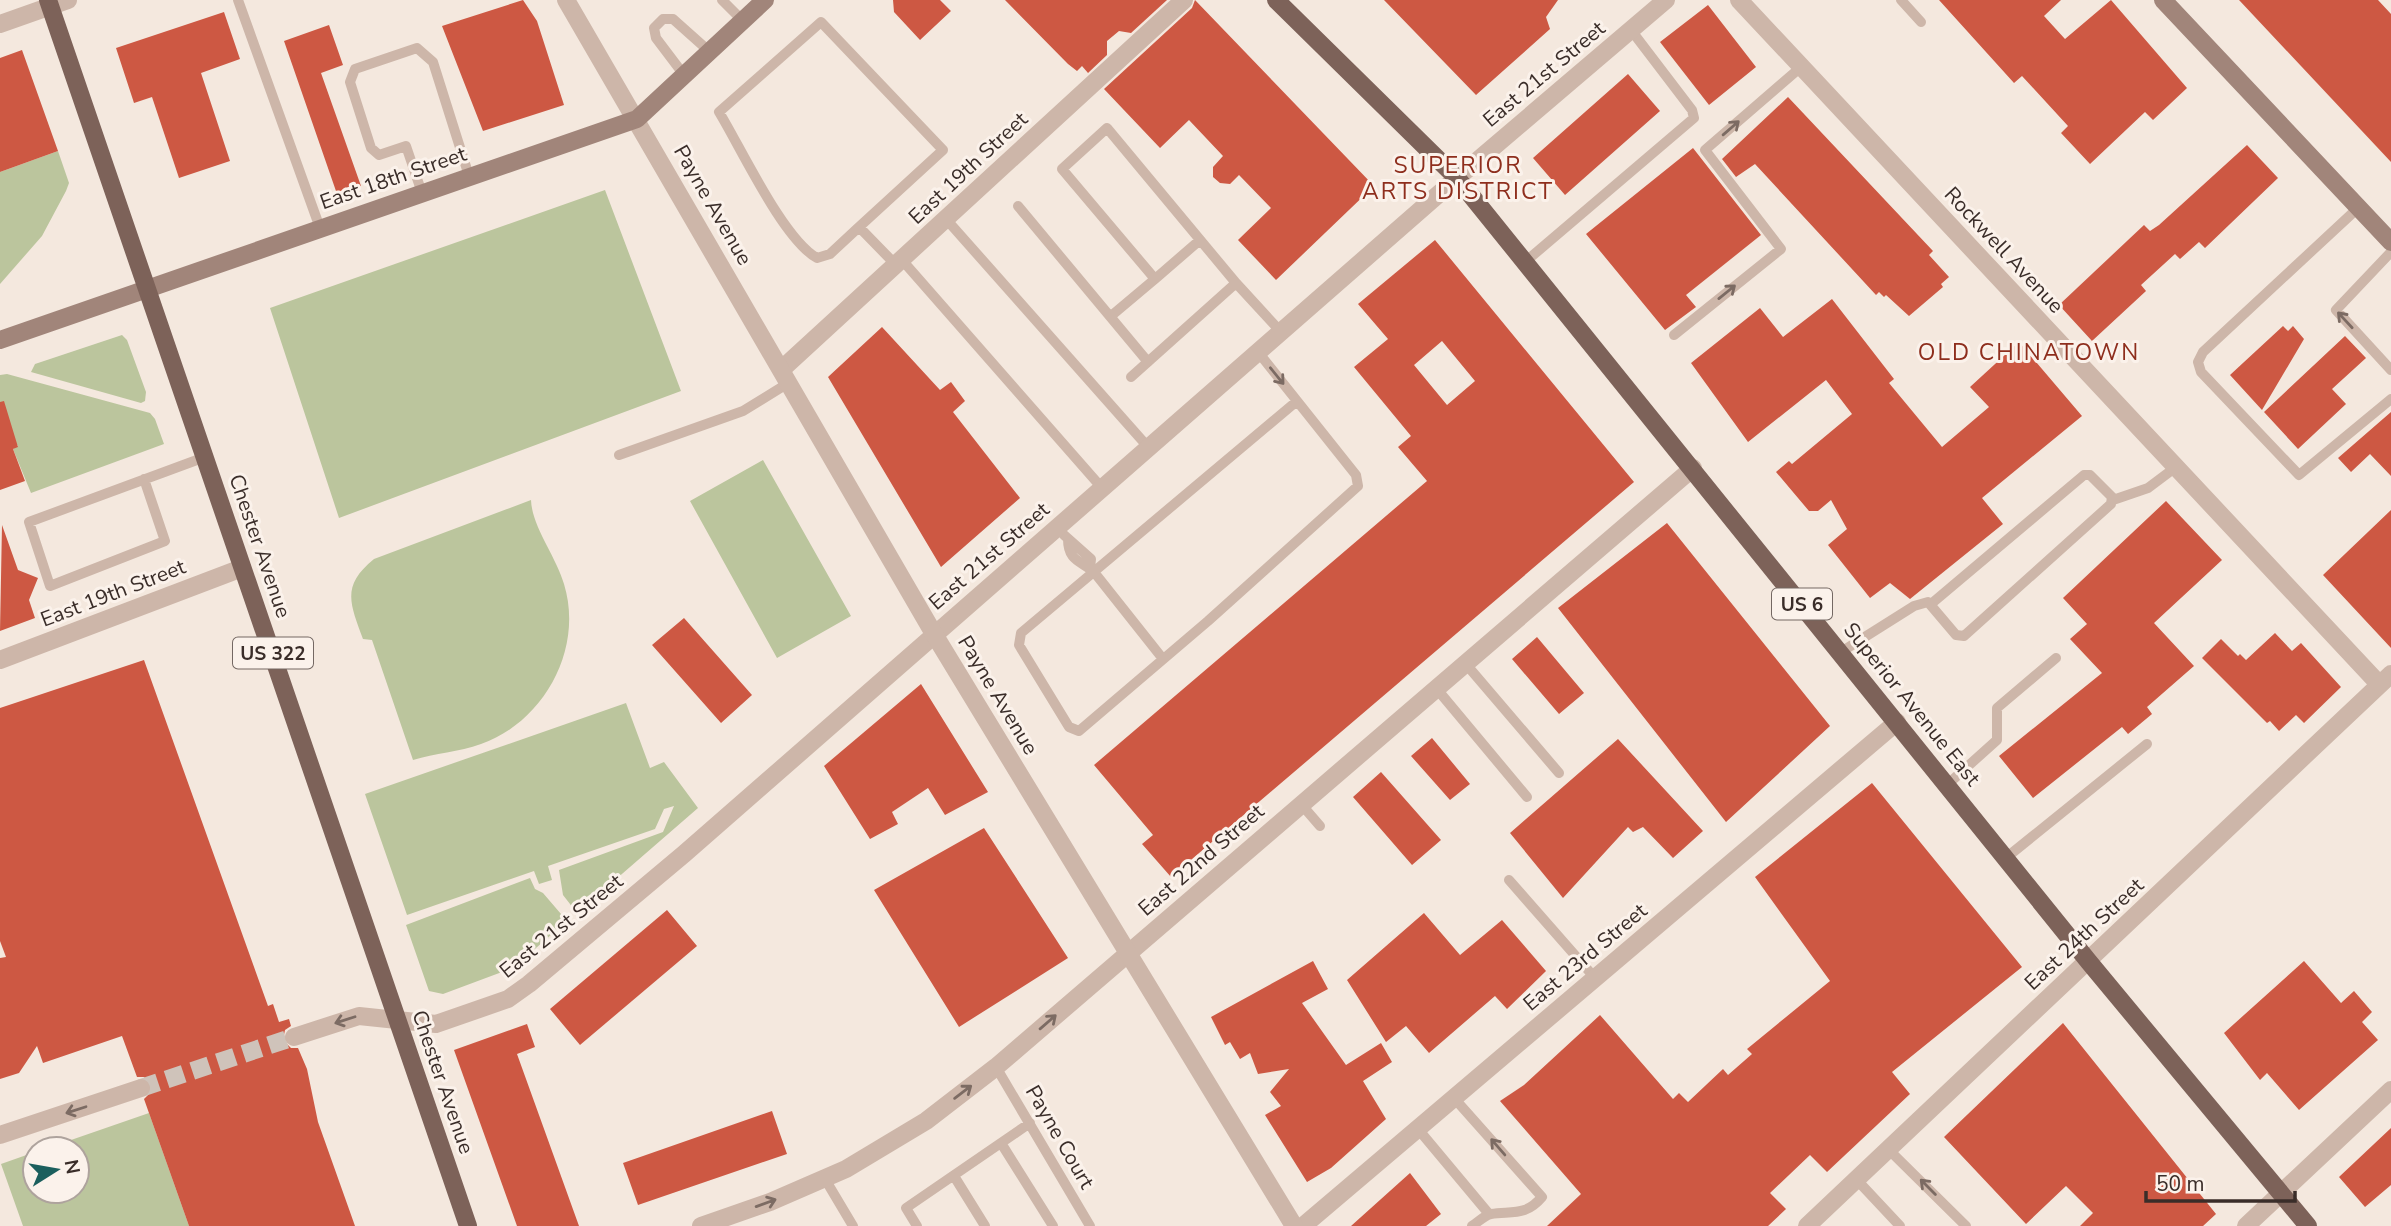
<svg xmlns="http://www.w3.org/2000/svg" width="2391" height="1226" font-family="'Nunito Sans',sans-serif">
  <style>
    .green { fill: #bbc59d }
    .building { fill: #cd5843; fill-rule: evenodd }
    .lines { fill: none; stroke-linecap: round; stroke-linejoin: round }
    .tertiary-tunnel { stroke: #cfc3ba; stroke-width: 18; stroke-dasharray: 18 9; stroke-linecap: butt }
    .service { stroke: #cdb6a9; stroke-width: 10 }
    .minor { stroke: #cdb6a9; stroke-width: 18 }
    .tertiary { stroke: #cdb6a9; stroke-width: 18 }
    .secondary { stroke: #a1857a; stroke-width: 18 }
    .primary { stroke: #7d6259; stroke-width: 18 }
    .oneway { stroke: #7c6b63 }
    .labels { text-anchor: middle; stroke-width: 6; stroke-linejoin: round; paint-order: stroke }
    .shield { fill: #fbf2eb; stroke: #746863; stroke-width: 2 }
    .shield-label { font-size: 19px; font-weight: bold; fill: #3a2d29 }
    .street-label { font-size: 21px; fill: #3a2d29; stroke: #fbf2eb }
    .neighbourhood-label { font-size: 23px; letter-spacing: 2px; fill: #8e2e1d; stroke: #fbf2eb }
  </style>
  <rect width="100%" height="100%" fill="#f4e8de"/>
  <path class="green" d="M58,151l11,32 -3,8 -24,45 -42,48v-112z
    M605,190l76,201 -342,127 -69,-210z
    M122,335l5,5 19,52 -1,9 -4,2 -110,-31 4,-8z
    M7,374l143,39 5,6 9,25 -133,49 -18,-44 5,-3 -18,-27v-44z
    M763,460l88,156 -74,42 -87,-157z
    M531,500c1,27 25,56 33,84 20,65 -20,138 -83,160 -22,8 -46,9 -68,16l-41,-120 -9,-1c-13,-36 -22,-53 11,-80z
    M626,703l24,65 14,-6 34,46 -121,105 -14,-18 -4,-25 104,-38 11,-26 -10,3 -9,20 -107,37 4,14 -13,4 -5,-13 -127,44 -42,-121z
    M530,878l5,11 8,4 24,28 -54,47 -70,26 -14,-3 -23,-66z
    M149,1113l40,113h-166l-22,-62 34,-12v39h42v-42h-32z"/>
  <path class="building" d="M523,0l14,21 27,84 -81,26 -41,-105z
    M893,0h47l11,11 -31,29 -26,-28z
    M1005,0h162l-36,33 -12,-2 -12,10v14l-19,18 -6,-7 -5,5 -9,-7z
    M1195,0l179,186 -98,94 -38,-40 33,-32 -32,-33 -9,9 -10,-1 -7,-6v-10l10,-11 -34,-36 -29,28 -56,-59 88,-81z
    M1384,0h174l-12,17 4,12 -74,66z
    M1939,0h122l-17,16 21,23 46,-39 76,88 -34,32 -8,-8 -55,52 -29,-31 7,-7 -46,-50 -8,7z
    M2239,0h139l13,14v148z
    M1708,5l48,62 -47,38 -49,-63z
    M224,12l16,47 -39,14 29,88 -51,17 -27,-81 -18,6 -18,-55z
    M329,25l14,40 -22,8 40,113 -24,8 -53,-153z
    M22,50l36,101 -58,21v-114z
    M1628,74l32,37 -95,84 -32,-37z
    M1788,97l145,154 -4,4 20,22 -8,7 2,3 -34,29 -23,-21 -2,2 -5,-5 -3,3 -121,-131 -19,13 -14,-18z
    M2247,145l31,33 -73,70 -6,-6 -19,17 -5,-5 -34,31 5,6 -54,50 -33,-36 85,-80 6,6 9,-6z
    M1693,148l68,87 -75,60 10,12 -31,23 -79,-96z
    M1435,240l199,242 -463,395 -29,-33 11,-9 -59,-70 333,-284 -29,-34 13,-11 -57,-69 34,-28 -30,-35zM1442,341l33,40 -28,24 -33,-40z
    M1832,299l62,80 -5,4 53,64 47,-40 -19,-20 49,-45 63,74 -100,82 21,26 -93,75 -20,-16 -20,15 -42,-53 19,-16 -16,-29 -13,11h-9l-33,-39 13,-11 3,3 60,-50 -26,-34 -78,62 -57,-79 69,-55 23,29z
    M2283,326l5,5 5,-5 11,13 -42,71 -32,-35z
    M882,327l58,63 11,-8 14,19 -12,11 67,86 -79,69 -113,-190z
    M2345,336l21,22 -34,31 14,15 -48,45 -34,-37z
    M4,401l14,46 -5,2 12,32 -25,9v-88z
    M2391,412v64l-21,-22 -19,18 -13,-14z
    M2166,501l56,59 -68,63 40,43 -47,41 5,7 -24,20 -6,-7 -89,71 -34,-42 103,-83 -32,-34 17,-15 -24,-26z
    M2391,510v138l-68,-73z
    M1667,523l163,203 -104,96 -168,-214z
    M2,525l16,45 20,8 -9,22 6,18 -35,13z
    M684,618l68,77 -31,28 -69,-78z
    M2275,633l17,18 9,-8 40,44 -37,36 -8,-8 -17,16 -9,-10 -3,2 -65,-65 19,-19 17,17 2,-2 6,6z
    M1537,637l47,56 -25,21 -47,-55z
    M144,660l124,346 5,-2 6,18 10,-3 2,7 -6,4 -2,10 8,8h7l9,21 11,53 37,104h-166l-45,-127 8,-8 -1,-7 -7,-7h-7l-15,-41 -79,27 -6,-17 -18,27 -19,6v-121l6,-1 -6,-16v-233z
    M921,684l67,108 -43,23 -17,-27 -36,24 6,12 -28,15 -46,-73z
    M1432,738l38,46 -20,16 -39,-44z
    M1618,739l85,92 -30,27 -30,-31 -10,5 -5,-5 -65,71 -53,-65z
    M1381,772l60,68 -29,25 -59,-68z
    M1872,783l150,184 -130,105 18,22 -83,78 -17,-17 -40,38 16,16 -18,17h-221l34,-32 -81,-93 24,-16 76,-70 73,84 6,-6 9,9 35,-33 5,6 24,-21 -5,-5 83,-68 -75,-104z
    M984,828l84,130 -109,69 -85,-137z
    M667,910l30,36 -117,99 -30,-36z
    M1424,913l36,42 42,-35 44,51 -39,38 -12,-13 -66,57 -23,-27 -20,16 -39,-62z
    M1313,961l15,28 -26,14 44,62 35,-22 11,19 -29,19 23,38 -55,49 -24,14 -42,-67 16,-9 -11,-14 19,-23 -31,5 -8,-21 -10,6 -10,-17 -5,3 -14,-28z
    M2304,961l37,42 13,-12 18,21 -10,10 16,18 -79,70 -32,-37 -7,7 -36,-47z
    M2063,1023l153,191 -13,12h-123l13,-13 -27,-27 -40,38 -82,-87z
    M527,1024l8,23 -18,7 62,172h-62l-63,-176z
    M772,1111l15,43 -149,51 -15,-42z
    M2391,1128v57l-26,22 -26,-30z
    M1410,1173l31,41 -15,12h-75z"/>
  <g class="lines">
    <path class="tertiary-tunnel" d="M141,1088l153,-51"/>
    <path class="service" d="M238,0l82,228
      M722,0l21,21
      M1901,0l20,22
      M684,75l-28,-37 -2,-10 9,-9h10l37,33
      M422,193l-16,-47 -27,9 -8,-7 -21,-66 5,-13 62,-21 16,14 36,114
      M1018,206l130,156
      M2358,208l-155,144 -5,10 3,10 98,103 92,-76
      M946,219l202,228
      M859,227l84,-77 -122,-128 -102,90c22,36 64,127 98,146l13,-4 29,-27 37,38
      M1200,240l-45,39 -93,-110 45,-41 129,155
      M2391,252l-55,58 55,60
      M902,260l200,228
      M1525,262l169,-144 -2,-8 -61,-80
      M1111,316l44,-37
      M1674,335l107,-86 -76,-99 96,-83
      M1258,352l98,123 2,11 -150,135 -129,110 -10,-4 -50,-82 2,-12 276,-232
      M1131,377l105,-94 45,49
      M619,455l124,-44 47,-29
      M144,479l21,62 -115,45 -21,-64 176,-65
      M2113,500l35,-12 28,-21
      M1064,535l27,24 -1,9
      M1068,539c0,23 14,22 26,33l69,87
      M1841,652l73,-46 14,-4 28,33 8,1 147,-132 1,-7 -22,-22h-6l-153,129
      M1465,663l94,110
      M1436,688l91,109
      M1948,784l49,-44v-32l59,-50
      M1301,804l19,22
      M2007,857l140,-113
      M1509,880l86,98
      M996,1067l94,159
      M1454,1098l88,99c-16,19 -29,14 -51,17 -6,1 -13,8 -19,12
      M1418,1129l71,85
      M1001,1143l52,83
      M1888,1149l78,77
      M954,1176l31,50
      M825,1179l28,47
      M1856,1179l44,47
      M917,1226l-11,-18 124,-85"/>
    <path class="minor" d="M1739,0l640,684
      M782,369l402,-369
      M0,660l242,-92
      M397,1020l39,4 72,-25 21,-15 155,-130 773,-676 209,-178
      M701,1226l69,-24 76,-33 80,-48 70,-54 697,-599
      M1303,1226l594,-504
      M1807,1226l584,-552
      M2246,1226l145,-136"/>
    <path class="tertiary" d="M566,0l368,634 360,592
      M0,24l68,-24
      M294,1037l65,-21 38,4
      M0,1135l141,-47"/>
    <path class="secondary" d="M2163,0l228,242
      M0,340l637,-221 128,-119"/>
    <path class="primary" d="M48,0l420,1226
      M1276,0l181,178 632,784 219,264"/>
  </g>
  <defs><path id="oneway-shaft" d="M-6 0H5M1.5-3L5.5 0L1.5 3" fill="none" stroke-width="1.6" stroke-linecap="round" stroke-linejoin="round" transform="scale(1.75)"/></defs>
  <g class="oneway">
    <use href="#oneway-shaft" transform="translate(1731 128) rotate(-41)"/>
    <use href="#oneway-shaft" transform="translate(1727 292) rotate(-39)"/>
    <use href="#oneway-shaft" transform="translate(2345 320) rotate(-133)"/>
    <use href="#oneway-shaft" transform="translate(1277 376) rotate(51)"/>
    <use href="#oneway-shaft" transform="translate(345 1020) rotate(162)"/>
    <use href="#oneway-shaft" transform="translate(1048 1022) rotate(-41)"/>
    <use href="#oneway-shaft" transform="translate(963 1092) rotate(-37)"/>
    <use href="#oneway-shaft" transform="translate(76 1110) rotate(162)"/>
    <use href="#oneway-shaft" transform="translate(1498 1147) rotate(-131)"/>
    <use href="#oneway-shaft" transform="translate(1928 1187) rotate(-135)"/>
    <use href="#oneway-shaft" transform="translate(766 1203) rotate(-20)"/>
  </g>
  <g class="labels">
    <g class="shield">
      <rect x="1772" y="588.5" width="60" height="31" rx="5"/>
      <rect x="233" y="637.5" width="80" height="31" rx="5"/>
    </g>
    <g class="shield-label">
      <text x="1802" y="611">US 6</text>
      <text x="273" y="660">US 322</text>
    </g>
    <g class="street-label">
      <text transform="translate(1544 74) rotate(-40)" y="7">East 21st Street</text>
      <text transform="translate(968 168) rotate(-43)" y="7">East 19th Street</text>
      <text transform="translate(393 178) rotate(-19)" y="7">East 18th Street</text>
      <text transform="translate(713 205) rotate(60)" y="7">Payne Avenue</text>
      <text transform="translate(2004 250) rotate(47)" y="7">Rockwell Avenue</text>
      <text transform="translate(260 546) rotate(71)" y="7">Chester Avenue</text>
      <text transform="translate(989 556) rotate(-41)" y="7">East 21st Street</text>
      <text transform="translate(113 593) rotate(-21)" y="7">East 19th Street</text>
      <text transform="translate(998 695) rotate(59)" y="7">Payne Avenue</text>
      <text transform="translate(1912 704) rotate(51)" y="7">Superior Avenue East</text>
      <text transform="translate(1201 860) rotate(-41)" y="7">East 22nd Street</text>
      <text transform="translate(561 926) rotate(-39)" y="7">East 21st Street</text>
      <text transform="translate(2084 934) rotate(-43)" y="7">East 24th Street</text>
      <text transform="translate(1585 957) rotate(-40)" y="7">East 23rd Street</text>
      <text transform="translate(443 1082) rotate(71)" y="7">Chester Avenue</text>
      <text transform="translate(1060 1137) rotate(60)" y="7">Payne Court</text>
    </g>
    <g class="neighbourhood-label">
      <text x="1458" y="173">SUPERIOR<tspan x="1458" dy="26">ARTS DISTRICT</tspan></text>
      <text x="2029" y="360">OLD CHINATOWN</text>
    </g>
  </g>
  <g transform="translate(56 1170) rotate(79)"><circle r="33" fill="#fbf2eb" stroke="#aea39d" stroke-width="2"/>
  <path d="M0-5L12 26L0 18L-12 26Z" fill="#1b5f5d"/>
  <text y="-10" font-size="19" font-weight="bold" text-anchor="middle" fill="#3a2d29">N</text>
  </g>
  <path d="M2146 1191v10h149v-10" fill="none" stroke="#3a2d29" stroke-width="3.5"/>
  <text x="2156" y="1191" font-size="21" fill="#3a2d29" stroke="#fbf2eb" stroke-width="5" paint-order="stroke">50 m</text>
</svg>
